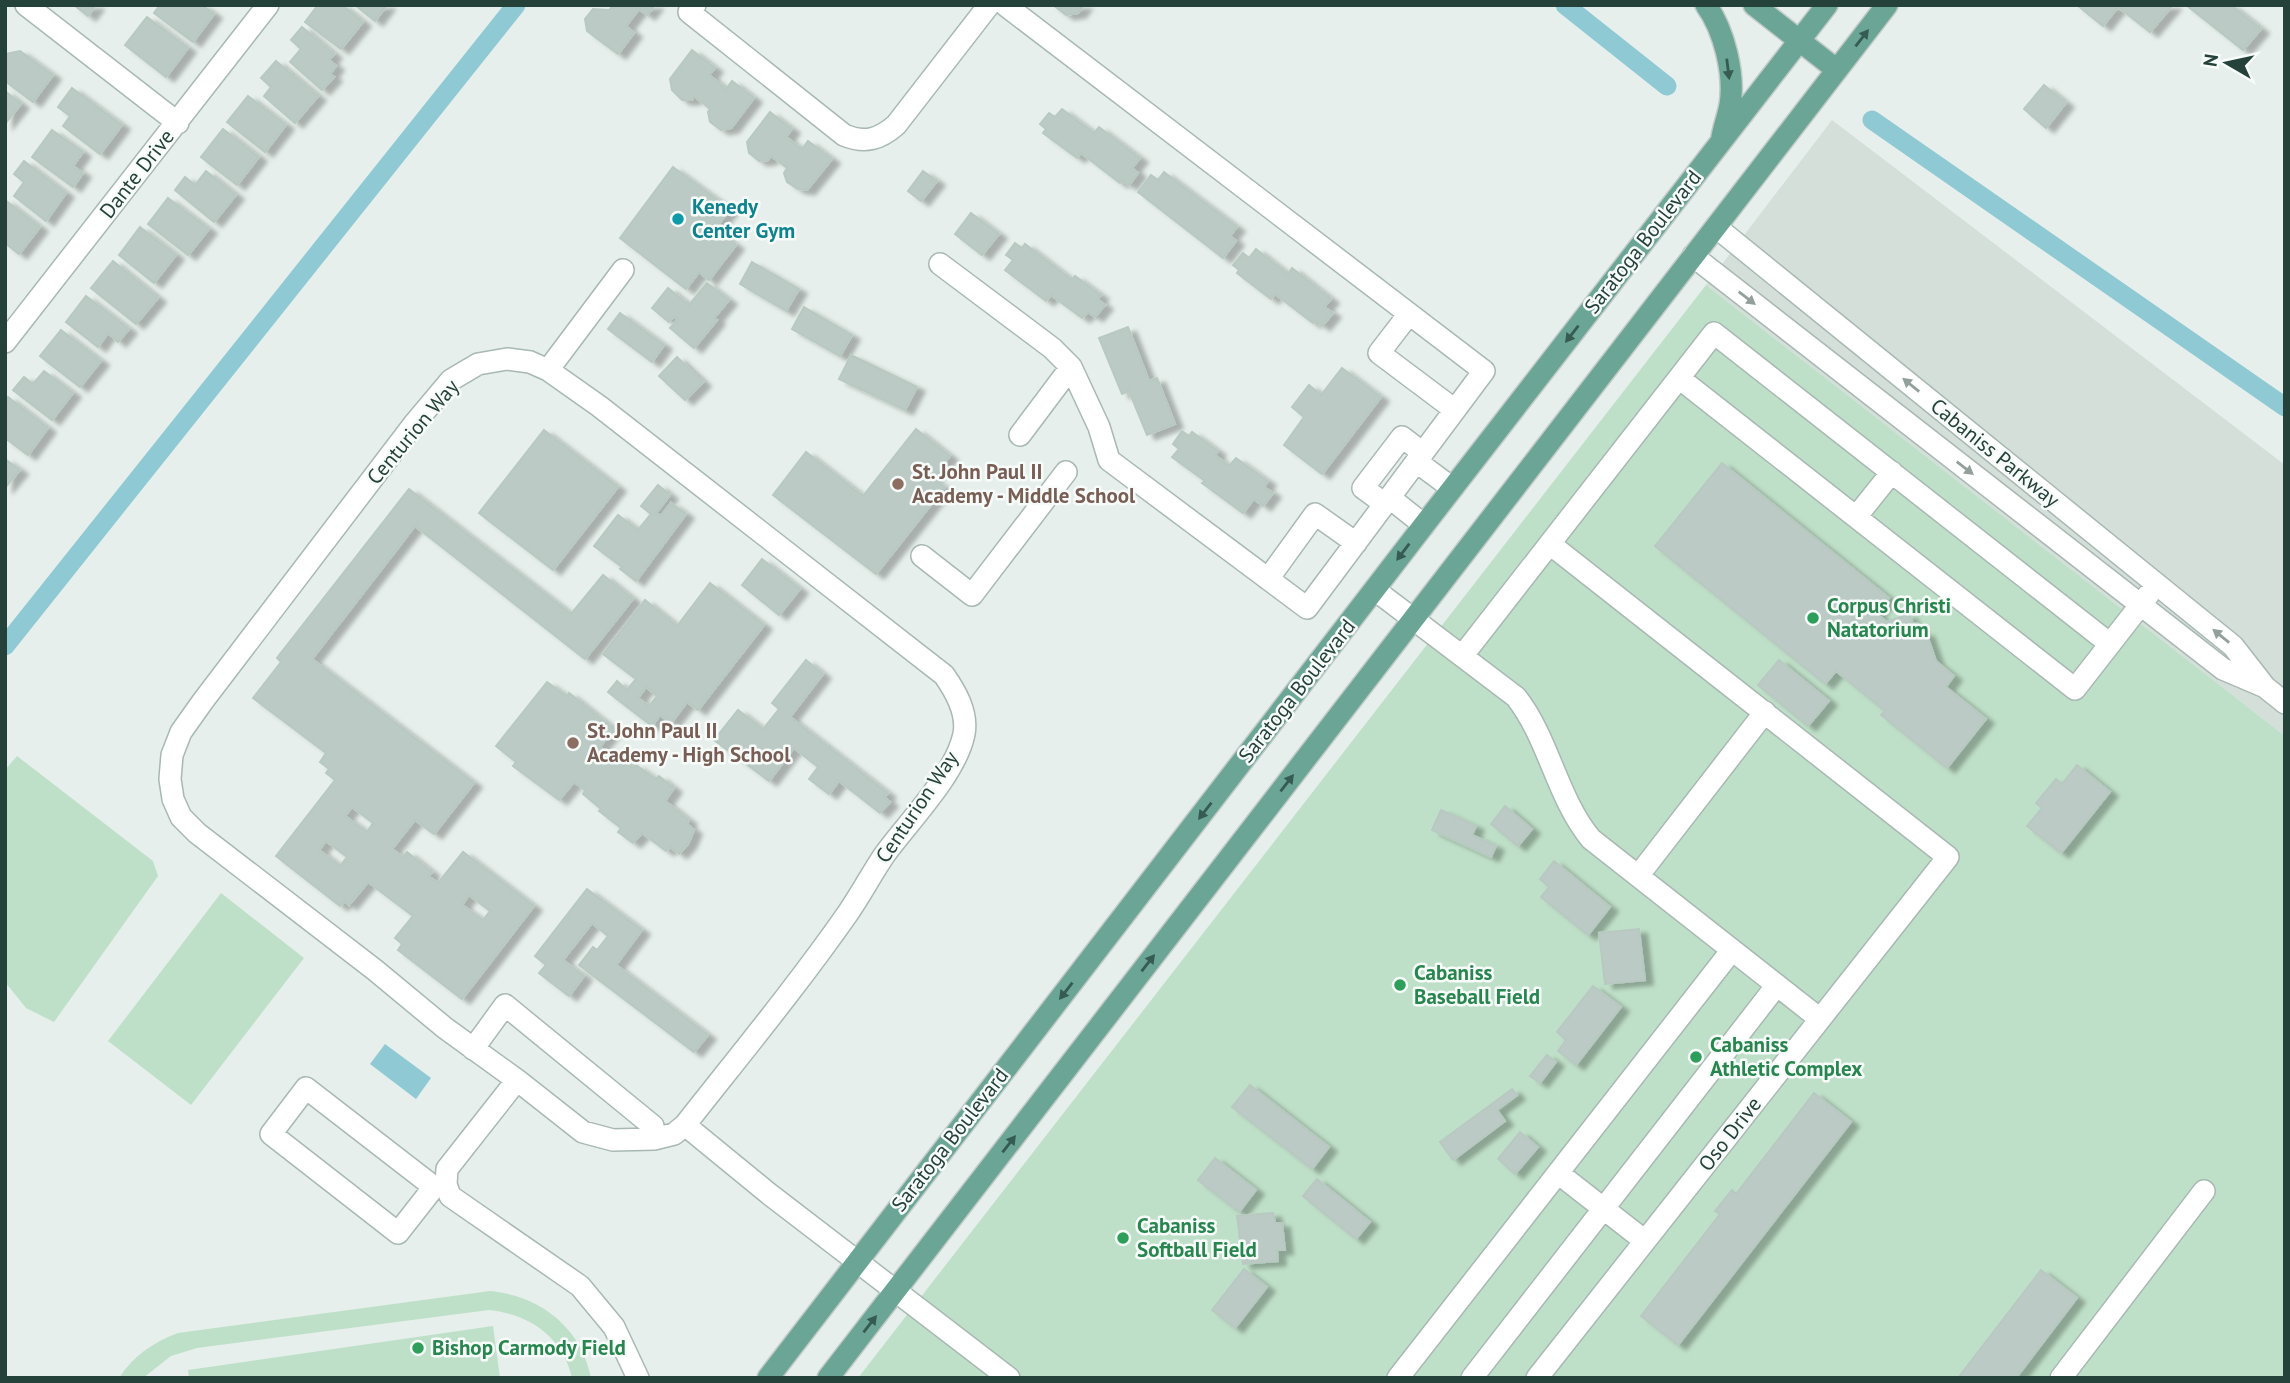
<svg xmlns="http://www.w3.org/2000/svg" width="2290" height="1383" font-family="'PT Sans',sans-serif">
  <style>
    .built { fill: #d4dfda }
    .green { fill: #bfe0c8 }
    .water { fill: #8ec9d4 }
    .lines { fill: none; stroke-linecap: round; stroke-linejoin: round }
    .canal { stroke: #8ec9d4; stroke-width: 19 }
    .building { fill: #bbcac4; stroke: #b8c9c2; stroke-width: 2; fill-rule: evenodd; filter: url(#shadow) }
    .minor-casing { stroke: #a8b8b2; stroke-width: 24 }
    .major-casing { stroke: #c2cac8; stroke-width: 24 }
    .minor { stroke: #fff; stroke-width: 21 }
    .major { stroke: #6aa596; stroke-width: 21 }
    .oneway { fill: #365b51 }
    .oneway2 { fill: #92a09c }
    .culture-dot { fill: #0f9aa8; stroke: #f7fbf9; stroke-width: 2.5 }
    .education-dot { fill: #8d6e63; stroke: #f7fbf9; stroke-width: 2.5 }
    .leisure-dot { fill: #2e9e5b; stroke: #f7fbf9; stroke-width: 2.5 }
    .labels { text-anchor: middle; stroke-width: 5; stroke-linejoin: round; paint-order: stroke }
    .street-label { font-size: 21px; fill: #24423a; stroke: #f7fbf9 }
    .culture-label { font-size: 21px; font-weight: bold; fill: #0d838f; stroke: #f7fbf9; text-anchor: start }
    .education-label { font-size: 21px; font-weight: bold; fill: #785e54; stroke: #f7fbf9; text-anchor: start }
    .leisure-label { font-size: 21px; font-weight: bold; fill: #27864d; stroke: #f7fbf9; text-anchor: start }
  </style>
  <defs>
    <filter id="shadow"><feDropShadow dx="8" dy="4.5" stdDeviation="2" flood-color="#0004"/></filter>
  </defs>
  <rect width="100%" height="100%" fill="#e6efeb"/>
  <path class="built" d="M1832,120l453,345v271l-579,-451z"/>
  <path class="green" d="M1706,285l579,451v642h-1427z
    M17,756l136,105 5,15 -104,146 -28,-14 -21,-26v-212z
    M221,893l83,65 -113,147 -83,-64z
    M490,1291c50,5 91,36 101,87h-19c-9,-41 -43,-64 -83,-68l-292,38 -26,8 -28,22h-24c15,-23 35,-36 59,-45z
    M493,1326l7,52h-311l-1,-8z"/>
  <path class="water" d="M385,1044l46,34 -15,21 -46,-35z"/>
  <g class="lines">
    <path class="canal" d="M1565,5l102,81
      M1872,120l413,287
      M5,646l511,-641"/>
  </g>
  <path class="building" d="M74,5h22l-8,11z
    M160,5h42l12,9 -21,28 -39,-29z
    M318,5h24l21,17 -22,27 -36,-27z
    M355,5h32l-12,16z
    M613,5h42l-8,10 -8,-6 -13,17 8,7 -16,21 -31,-23 -2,-12 8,-10 16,1z
    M1053,5h31l-6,8 -12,2z
    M2077,5h96l-23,27 -32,-25 -15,19z
    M2186,5h45l30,24 -18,21z
    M147,17l41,31 -22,29 -41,-32z
    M302,27l32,27 -5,6 7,6 -6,8 4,3 -12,13 -32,-28 11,-13 -10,-9z
    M692,50l23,18 -6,7 17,14 6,-8 22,17 -23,30 -10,2 -11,-8 -2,-10 2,-3 -16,-13 -2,4h-10l-10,-10 -2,-11z
    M20,51l33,24 -20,27 -28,-21v-27z
    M276,61l42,35 -23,27 -31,-27 7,-9 -10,-9z
    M2044,85l22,18 -20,25 -22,-19z
    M72,88l50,37 -22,29 -37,-28 7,-10 -12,-9z
    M5,91l16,13 -16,20z
    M248,96l38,29 -21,27 -38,-30z
    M1062,109l32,24 5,-6 41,31 -8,10 6,5 -9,12 -7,-5 -2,3 -39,-30 -4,5 -34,-25 3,-4 -6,-5 9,-11 6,4z
    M770,112l22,17 -6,8 16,12 6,-8 24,18 -25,31 -9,-1 -11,-7 -3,-9 3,-5 -16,-12 -3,4 -9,1 -10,-8 -2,-11z
    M223,129l36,28 -22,28 -36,-28z
    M52,130l31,22 -10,14 10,7 -10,14 -41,-30z
    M24,161l42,32 -20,28 -32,-25 10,-14 -10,-8z
    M673,167l57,42 -15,20 21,16 -27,35 -10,-8 -13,17 -66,-51z
    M206,171l30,24 -22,27 -39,-32 10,-13 10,8z
    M923,171l14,10 -16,20 -13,-10z
    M1164,172l73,55 -7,9 6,5 -13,17 -85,-66 13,-17 7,5z
    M168,198l41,31 -21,26 -40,-31z
    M5,200l35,27 -21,27 -14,-11z
    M971,213l28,21 -17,21 -27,-21z
    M140,227l36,28 -22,28 -35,-28z
    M1015,243l7,5 3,-4 47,36 3,-4 26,19 -4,4 8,6 -10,12 -7,-5 -6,6 -31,-23 -5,6 -41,-31 8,-10 -7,-5z
    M1256,249l32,25 4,-6 39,31 -7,8 9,6 -11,13 -7,-6 -2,3 -38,-29 -4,5 -34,-26 2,-3 -6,-5 10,-12 6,5z
    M113,261l45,37 -22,26 -45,-36z
    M752,262l47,27 -13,22 -46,-27z
    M707,283l22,17 -15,18 3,2 -23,28 -24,-20 8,-8 -4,-4 -5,6 -17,-14 16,-20 21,17z
    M86,296l43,33 -11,13 -10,-9 -10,14 -32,-25z
    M804,307l48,28 -12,21 -48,-27z
    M620,313l44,32 -12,17 -44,-33z
    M1128,327l21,54 8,-3 18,46 -28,11 -18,-44 -7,3 -23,-56z
    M61,330l40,31 -21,26 -40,-31z
    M851,355l66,32 -12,23 -66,-31z
    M677,357l26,25 -18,18 -26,-24z
    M1342,368l39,29 -59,77 -38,-29 20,-28 -12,-10 17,-22 12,10z
    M44,371l29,22 -21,27 -39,-30 11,-13 9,7z
    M8,397l40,31 -20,27 -23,-17v-38z
    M916,429l34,27 -18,22 13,9 -69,87 -103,-79 33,-43 57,44z
    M544,430l74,57 -65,83 -74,-57z
    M1182,431l7,5 3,-4 26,19 -3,4 14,11 7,-8 32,23 -4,6 9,6 -10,13 -9,-7 -11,14 -41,-30 3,-2 -33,-24 7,-8 -6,-5z
    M5,459l15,11 -15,18z
    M1722,463l167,135 -13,15 11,9 22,-8 4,10 4,-1 4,10 5,-1 10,29 18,15 -8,11 40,32 -39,49 -66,-53 4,-4 -49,-40 -11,13 -170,-138z
    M658,485l12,10 -14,18 5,3 10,-13 15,11 -50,67 -16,-12 2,-2 -28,-21 24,-31 20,15 13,-16 -10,-8z
    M409,489l162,125 32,-39 30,24 -48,60 -170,-133 -103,133 162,124 -40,51 -19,-14 -23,29 11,8 4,-5 25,20 -4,4 10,7 25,-31 71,54 -72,93 -64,-49 4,-6 -7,-6 18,-22 -45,-34 -19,23 -4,-4 -5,5 -64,-50 59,-76 -9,-7 3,-4 -9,-7 6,-9 -73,-55 28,-36 -4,-4zM352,807l21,16 -6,9 -22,-16zM326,841l21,16 -7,9 -21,-16zM469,895l21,16 -7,9 -21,-15z
    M762,559l38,30 -21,26 -37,-30z
    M710,583l54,42 -66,85 -11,-8 -16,21 -11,-8 -8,11 -44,-34 9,-11 10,9 9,-11 -33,-25 42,-54 32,26zM646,687l11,9 -8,10 -11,-8z
    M806,660l17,14 -33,43 98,76 -4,4 6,5 -10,11 -41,-32 -10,13 -20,-15 9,-12 -24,-19 -25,33 -55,-41 24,-30 25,19 16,-20 -7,-6z
    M1779,660l50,41 -21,25 -50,-41z
    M547,682l20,14 2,-3 45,36 -14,18 12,10 3,-4 18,15 3,-3 20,14 3,-3 15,12 -9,13 24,19 -2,4 7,6 -6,14 -9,10 -9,-7 -4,4 -24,-18 -9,10 -15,-11 3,-4 -22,-17 2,-2 -18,-15 2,-4 -11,-8 -15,18 -46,-34 3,-4 -20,-16z
    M2077,765l33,27 -49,61 -34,-27 15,-18 -6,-5 20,-24 6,5z
    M1505,806l27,23 -14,17 -27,-22z
    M1441,810l35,16 -4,9 24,11 -5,11 -59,-27z
    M1554,861l56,46 -22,28 -47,-38 8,-10 -9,-8z
    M587,889l55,41 -26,35 92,70 -14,17 -115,-87 14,-18 4,3 11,-14 -16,-13 -29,37 21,16 -15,20 -30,-23 7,-8 -11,-9z
    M1639,929l6,51 -40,4 -6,-51z
    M1593,986l28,21 -45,58 -18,-14 8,-11 -9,-8z
    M1547,1055l9,7 -16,21 -10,-7z
    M1250,1085l79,62 -17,22 -80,-62z
    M1512,1089l5,6 -20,15 8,11 -52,39 -13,-18z
    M1814,1093l37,29 -173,223 -37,-29 79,-102 -5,-3 17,-21 4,4z
    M1520,1132l18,15 -23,27 -17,-15z
    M1215,1158l41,32 -17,22 -41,-32z
    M1317,1179l53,43 -14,17 -53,-43z
    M1273,1213l2,10h7l3,27h-8l1,11 -35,3 -6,-48z
    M1244,1269l23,18 -32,41 -23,-18z
    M2041,1270l36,28 -61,80h-58z"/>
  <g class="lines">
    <g class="minor-casing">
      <path id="minor" d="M26,5l152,118
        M695,5l-6,7 155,123c21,9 36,4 52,-10l93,-120
        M1716,227l517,419 32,41 20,16
        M1693,256l530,413 40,17
        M940,264l112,84 19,19 28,60 10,33 198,148 177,-237 -479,-366
        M1409,314l-30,39 76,57
        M5,342l263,-337
        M507,359l23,3 18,8 51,36 345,269c12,17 24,38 20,59 -8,40 -55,87 -79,120 -13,19 -24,40 -37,59 -51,73 -108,142 -163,212l-11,9 -20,5 -41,1 -30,-8 -66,-52 -72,-52 -70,-58 -178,-137 -16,-16 -8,-18 -3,-20 2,-24 9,-23 22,-31 211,-277 37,-44 27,-16z
        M548,370l75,-100
        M1679,378l396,311 74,-95
        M1020,435l51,-68
        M1417,462l35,26
        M1390,498l34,27
        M1385,504l-22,-16 39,-51 21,16
        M1856,517l36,-45
        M922,556l50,39 94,-123
        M1268,579l47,-65 41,29
        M1375,590l141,107c33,42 41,101 75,142l229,180
        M1463,655l251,-322 396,311
        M1638,876l127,-164
        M473,1049l32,-44 148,121 1,13
        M517,1080l-70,89 -1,15 4,12 130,90 34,41 24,51
        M685,1125l83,68 241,185
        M1558,1173l87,68
        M434,1187l-128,-99 -35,46 127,99 36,-46 12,-3
        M1398,1378l334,-428
        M1472,1378l305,-393
        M1537,1378l411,-521 -398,-313
        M2061,1378l143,-187"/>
    </g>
    <g class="major-casing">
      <path id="major" d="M1706,5c18,25 29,69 24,100 -2,11 -6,21 -8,32
        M1754,5l83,65
        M768,1378l656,-853 403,-520
        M828,1378l1059,-1373"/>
    </g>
    <use href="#minor" class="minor"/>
    <use href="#major" class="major"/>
  </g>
  <defs><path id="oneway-solid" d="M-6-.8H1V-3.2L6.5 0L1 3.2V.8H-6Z" transform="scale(1.75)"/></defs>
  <g class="oneway">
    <use href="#oneway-solid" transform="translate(1862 38) rotate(-52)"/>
    <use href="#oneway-solid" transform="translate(1728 69) rotate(83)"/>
    <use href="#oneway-solid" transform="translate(1572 334) rotate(128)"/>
    <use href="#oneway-solid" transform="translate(1403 552) rotate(127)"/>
    <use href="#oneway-solid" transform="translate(1287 783) rotate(-52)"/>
    <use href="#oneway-solid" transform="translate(1205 811) rotate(128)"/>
    <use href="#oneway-solid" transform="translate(1148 963) rotate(-52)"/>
    <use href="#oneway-solid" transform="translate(1066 991) rotate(128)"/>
    <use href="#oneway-solid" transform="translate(1009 1144) rotate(-52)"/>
    <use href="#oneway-solid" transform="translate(870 1324) rotate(-52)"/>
  </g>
  <g class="oneway2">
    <use href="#oneway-solid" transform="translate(1747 298) rotate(38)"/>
    <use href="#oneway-solid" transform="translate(1911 385) rotate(-141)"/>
    <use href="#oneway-solid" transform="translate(1965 468) rotate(38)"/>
    <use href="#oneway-solid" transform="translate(2221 636) rotate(-141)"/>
  </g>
  <circle class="culture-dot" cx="678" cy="219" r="7"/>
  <g class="education-dot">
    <circle cx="898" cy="484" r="7"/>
    <circle cx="573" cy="743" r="7"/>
  </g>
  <g class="leisure-dot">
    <circle cx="1813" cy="618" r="7"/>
    <circle cx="1400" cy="985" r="7"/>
    <circle cx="1696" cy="1057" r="7"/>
    <circle cx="1123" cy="1238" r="7"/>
    <circle cx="418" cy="1348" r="7"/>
  </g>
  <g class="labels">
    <g class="street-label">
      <text transform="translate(137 174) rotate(-52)" y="7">Dante Drive</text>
      <text transform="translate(1643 242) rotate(-52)" y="7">Saratoga Boulevard</text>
      <text transform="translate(413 432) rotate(-50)" y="7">Centurion Way</text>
      <text transform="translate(1995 453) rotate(39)" y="7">Cabaniss Parkway</text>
      <text transform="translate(1297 691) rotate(-52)" y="7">Saratoga Boulevard</text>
      <text transform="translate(917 807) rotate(-56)" y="7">Centurion Way</text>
      <text transform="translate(1730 1134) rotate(-52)" y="7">Oso Drive</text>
      <text transform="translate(950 1140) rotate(-52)" y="7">Saratoga Boulevard</text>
    </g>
    <g class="culture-label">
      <text x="692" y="214">Kenedy<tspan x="692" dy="24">Center Gym</tspan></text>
    </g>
    <g class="education-label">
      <text x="912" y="479">St. John Paul II<tspan x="912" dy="24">Academy - Middle School</tspan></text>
      <text x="587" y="738">St. John Paul II<tspan x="587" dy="24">Academy - High School</tspan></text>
    </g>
    <g class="leisure-label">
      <text x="1827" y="613">Corpus Christi<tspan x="1827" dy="24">Natatorium</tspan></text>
      <text x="1414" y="980">Cabaniss<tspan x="1414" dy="24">Baseball Field</tspan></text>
      <text x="1710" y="1052">Cabaniss<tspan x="1710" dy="24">Athletic Complex</tspan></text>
      <text x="1137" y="1233">Cabaniss<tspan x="1137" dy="24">Softball Field</tspan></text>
      <text x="432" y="1355">Bishop Carmody Field</text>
    </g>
  </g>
  <rect width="2290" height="1383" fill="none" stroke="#24423a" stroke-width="14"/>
  <g transform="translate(2227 63) rotate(279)" stroke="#f7fbf9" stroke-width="5" paint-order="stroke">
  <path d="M0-5L12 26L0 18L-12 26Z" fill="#24423a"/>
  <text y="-10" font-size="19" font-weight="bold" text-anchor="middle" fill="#24423a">N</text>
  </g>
</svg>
